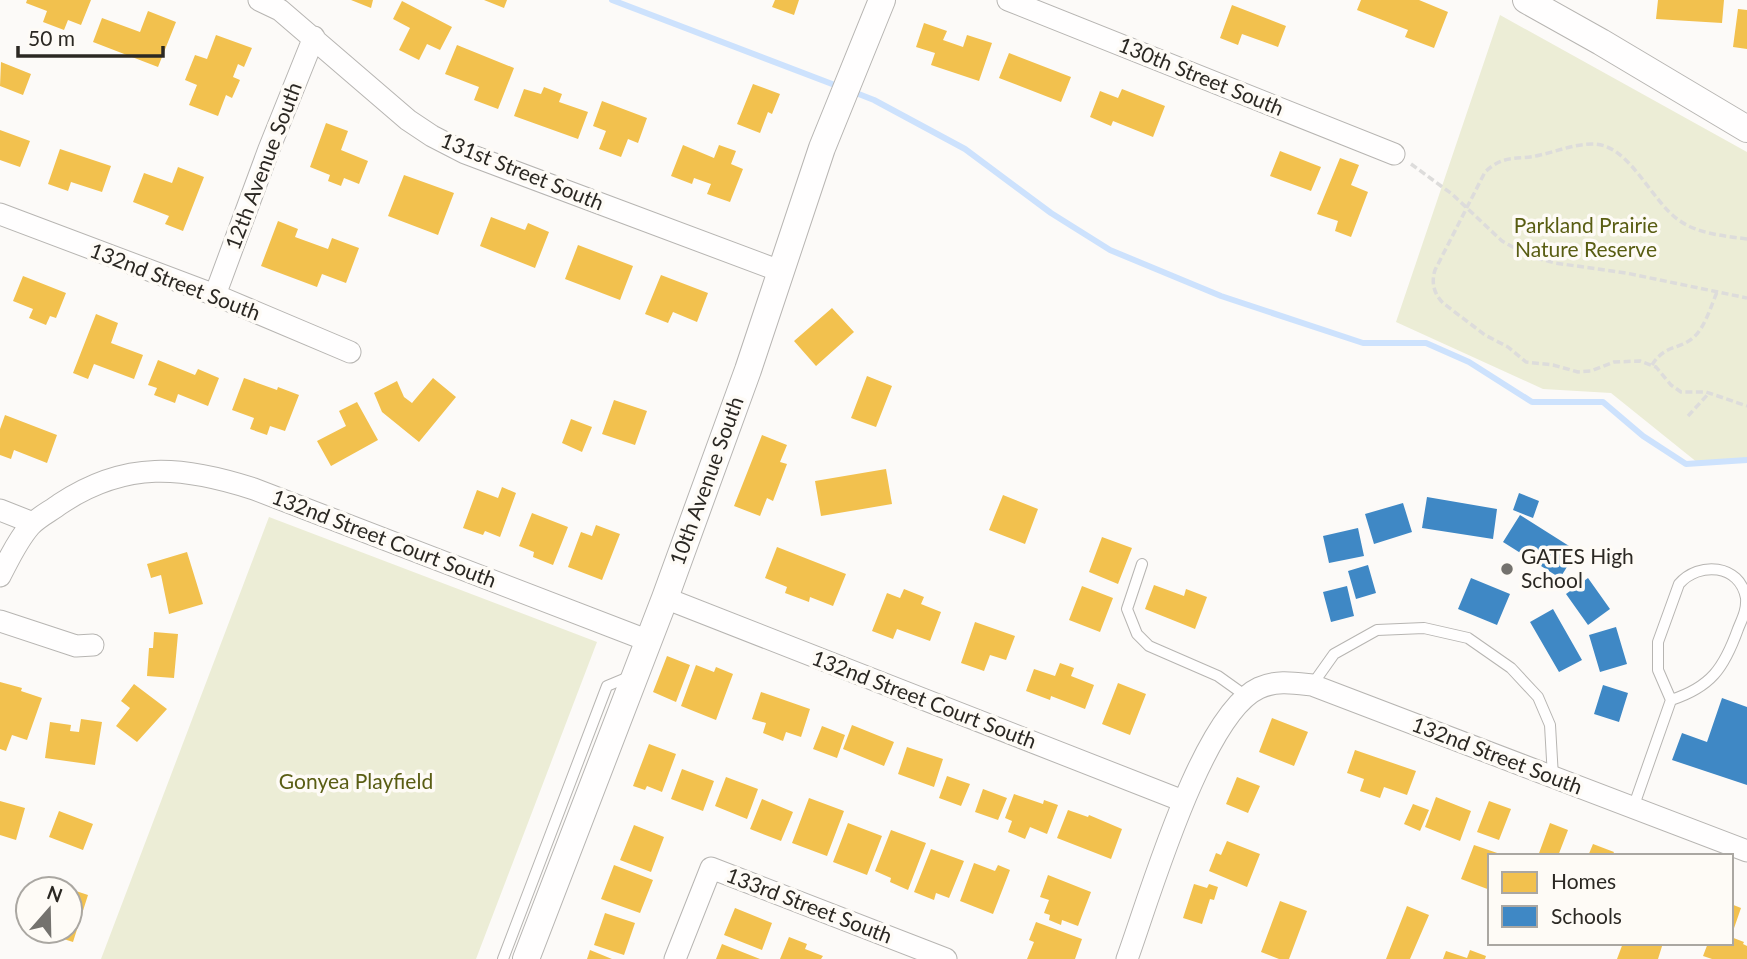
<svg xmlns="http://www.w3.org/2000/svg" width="1747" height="959" font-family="Lato,sans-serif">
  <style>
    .green { fill: #ecedd6 }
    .homes { fill: #f2c14e }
    .schools { fill: #3f88c5 }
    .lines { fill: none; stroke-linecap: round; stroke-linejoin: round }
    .stream { stroke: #cde2fd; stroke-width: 6 }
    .service-casing { stroke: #b7b5b2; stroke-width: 12 }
    .minor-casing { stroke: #b7b5b2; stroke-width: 23 }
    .tertiary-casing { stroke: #b7b5b2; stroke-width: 28 }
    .path { stroke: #dddcdb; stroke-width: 3.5; stroke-dasharray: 7 3.5; stroke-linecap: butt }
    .service { stroke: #fffefe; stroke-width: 10 }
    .minor { stroke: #fffefe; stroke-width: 21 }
    .tertiary { stroke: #fffefe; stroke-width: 26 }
    .poi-dot { fill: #74726e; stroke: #fefbf6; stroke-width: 2.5 }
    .labels { text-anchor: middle; stroke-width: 7; stroke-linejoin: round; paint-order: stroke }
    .street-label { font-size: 21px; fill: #2b2823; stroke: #fefbf6 }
    .park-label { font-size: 21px; fill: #595d13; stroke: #fefbf6 }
    .poi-label { font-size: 21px; fill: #2b2823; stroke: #fefbf6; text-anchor: start }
  </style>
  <rect width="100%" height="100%" fill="#fcfaf8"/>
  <path class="green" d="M1500,15l247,137v308l-49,3 -87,-70 -68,-4 -147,-67z
    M269,517l328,125 -121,317h-375z"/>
  <path class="homes" d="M27,0h64l-10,25 -13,-5 -4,10 -21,-8 4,-11 -21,-8z
    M351,0h22l-2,8z
    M484,0h23l-3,8z
    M775,0h24l-5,15 -22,-8z
    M1361,0h58l29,12 -14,36 -29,-11 3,-7 -51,-20z
    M1658,0h66l-2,23 -66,-4z
    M402,1l50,26 -12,23 -13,-6 -8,16 -20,-10 11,-22 -17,-9z
    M1232,5l54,21 -8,21 -36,-13 -4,11 -18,-7z
    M1738,9l9,1v39l-14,-2z
    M148,11l28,11 -18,45 -65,-25 9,-24 38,14z
    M924,23l23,8 -4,9 20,7 4,-12 25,8 -13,38 -48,-16 4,-12 -19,-6z
    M216,35l36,13 -8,19 -6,-3 -5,13 7,3 -8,18 -6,-3 -8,21 -29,-11 8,-20 -12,-5 10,-25 12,4z
    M457,45l57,23 -16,41 -24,-9 5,-13 -34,-13z
    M1009,53l62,24 -10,25 -62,-24z
    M1,62l30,12 -8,21 -23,-9z
    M753,84l27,10 -8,20 -4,-2 -8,21 -23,-9z
    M544,87l18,7 -3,8 29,10 -10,27 -64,-23 10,-27 17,5z
    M1122,89l43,17 -12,31 -40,-16 -2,5 -21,-9 10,-26 18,7z
    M602,101l45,17 -9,25 -10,-4 -7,18 -22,-8 7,-18 -13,-5z
    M326,123l22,8 -7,19 27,11 -9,23 -15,-6 -3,8 -13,-5 2,-6 -20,-8z
    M0,130l30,11 -10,26 -20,-7z
    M683,145l31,13 5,-13 17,6 -5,13 12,5 -13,33 -23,-8 4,-10 -17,-6 -2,6 -21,-8z
    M60,149l51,17 -9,26 -31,-10 -3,9 -20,-7z
    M1280,151l41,16 -10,24 -41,-15z
    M1340,158l19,7 -8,20 17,7 -17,45 -16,-6 3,-10 -21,-7z
    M178,167l26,10 -21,54 -18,-7 4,-8 -36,-14 11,-29 28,10z
    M404,175l50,18 -16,42 -50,-19z
    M491,217l34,13 3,-7 21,9 -14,36 -55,-22z
    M278,221l20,8 -3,8 33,12 4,-11 27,10 -13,35 -24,-9 -5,13 -56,-21z
    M578,245l55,21 -13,34 -55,-21z
    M661,275l47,18 -11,29 -24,-10 -5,11 -23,-9z
    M23,276l43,17 -10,25 -6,-2 -4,9 -17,-7 4,-9 -20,-8z
    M832,308l22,24 -38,34 -22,-25z
    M96,314l22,9 -7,20 32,12 -9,24 -40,-15 -6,15 -15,-6z
    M158,360l37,15 3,-6 21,9 -11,28 -30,-12 -3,9 -21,-8 3,-7 -9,-3z
    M867,376l25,10 -16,41 -25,-9z
    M244,378l33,12 1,-3 21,8 -14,36 -15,-5 -3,9 -17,-6 4,-11 -22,-8z
    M433,378l23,19 -37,45 -37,-30 -8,-19 23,-12 7,16 8,6z
    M614,400l33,11 -12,34 -33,-11z
    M357,402l21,38 -47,26 -14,-25 29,-15 -7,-15z
    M5,415l52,20 -10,28 -33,-13 -3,9 -11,-4v-26z
    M571,419l21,8 -10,25 -20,-9z
    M762,435l25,10 -7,17 7,2 -14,37 -6,-3 -7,18 -26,-10z
    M886,469l6,35 -71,12 -6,-35z
    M502,487l14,6 -16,44 -15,-6 -2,4 -20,-7 14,-38 21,8z
    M1003,495l35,14 -13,35 -36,-14z
    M532,513l36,14 -15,38 -20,-8 1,-5 -15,-6z
    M596,525l24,9 -18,46 -34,-13 13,-35 11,4z
    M1102,537l30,11 -14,36 -29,-12z
    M777,547l69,27 -13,32 -23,-9 -1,5 -24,-9 2,-6 -22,-9z
    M187,552l16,52 -34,10 -8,-39 -10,3 -4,-14z
    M1154,585l30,11 2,-7 21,8 -12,32 -50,-20z
    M1082,586l31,12 -13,34 -31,-12z
    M904,589l20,8 -3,7 20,8 -11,29 -33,-12 -4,10 -21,-8 15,-38 13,5z
    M975,622l40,14 -9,24 -16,-5 -6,16 -23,-8z
    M154,632l24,2 -4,44 -27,-2 2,-28h4z
    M667,656l23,9 -14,37 -23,-10z
    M1060,663l14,5 -3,8 23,9 -9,24 -34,-13 -1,4 -24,-9 8,-22 21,7z
    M696,665l18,7 2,-5 17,7 -17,46 -35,-14z
    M0,682l22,6 -1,3 21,7 -15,42 -15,-5 -6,16 -6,-2z
    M1118,683l28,11 -16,41 -28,-11z
    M134,684l33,25 -30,33 -21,-16 14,-18 -9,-7z
    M761,692l49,17 -9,28 -15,-5 -3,9 -20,-8 3,-10 -14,-4z
    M1272,718l36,14 -14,34 -35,-14z
    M81,719l21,3 -7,43 -50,-7 5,-36 21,3 -1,6 9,1z
    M852,725l42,17 -10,24 -41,-17z
    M822,726l23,9 -8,23 -24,-9z
    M649,744l27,10 -14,38 -15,-6 -2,4 -12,-4z
    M907,747l36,12 -9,28 -36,-13z
    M1355,750l61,21 -9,24 -23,-8 -4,11 -20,-7 4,-12 -17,-6z
    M682,769l32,12 -11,30 -32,-12z
    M947,776l23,8 -9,22 -22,-8z
    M726,777l32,12 -11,30 -32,-13z
    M1237,777l23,9 -12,27 -22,-9z
    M983,789l24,9 -9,22 -23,-8z
    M1014,794l29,10 1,-4 14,5 -11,29 -17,-7 -5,12 -17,-7 4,-11 -7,-3z
    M1436,797l35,14 -11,30 -35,-14z
    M809,798l35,13 -17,45 -35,-13z
    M762,799l31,13 -12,29 -31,-12z
    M0,801l25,7 -9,32 -16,-5z
    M1489,801l22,8 -12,31 -22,-8z
    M1413,804l16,6 -9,21 -16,-7z
    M1068,810l20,7 1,-2 33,14 -11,30 -54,-21z
    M59,811l34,13 -10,26 -34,-13z
    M848,823l34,13 -15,39 -34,-13z
    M1550,823l18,7 -10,26h-20z
    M634,825l30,12 -13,35 -31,-12z
    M891,830l35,13 -18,47 -18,-8 1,-4 -16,-7z
    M1227,841l33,13 -13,33 -38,-16 7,-18 5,2z
    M1593,844l21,8 -2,4h-24z
    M1474,845l29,10 -13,1v34l-29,-11z
    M931,849l33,12 -15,37 -13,-5 -2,7 -20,-8z
    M974,863l21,8 3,-6 12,5 -17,44 -33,-13z
    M614,865l39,15 -13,33 -39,-14z
    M1048,875l43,17 -13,34 -16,-6 -1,5 -12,-5 1,-5 -6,-2 5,-13 -9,-3z
    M1194,884l13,4 2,-4 9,3 -4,13 -4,-1 -8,25 -19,-6z
    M70,889l18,6 -15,47 -25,-8 1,-3h21z
    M1280,901l27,10 -18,48h-10l-18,-7z
    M1731,904l10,4 -9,26h-1z
    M1407,906l22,9 -19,44h-24z
    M735,908l37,15 -10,27 -38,-15z
    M605,913l30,10 -11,32 -30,-10z
    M1036,922l46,17 -7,20h-48l7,-17 -5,-2z
    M789,937l18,7 -2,5 18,7 -2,3h-41z
    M1731,937l13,5 -1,2 4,2v13h-35l-9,-3 5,-13h23z
    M1623,943h40l-5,16h-41z
    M722,944l38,15h-44z
    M590,950l22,9h-25z
    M1470,950l16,6 -1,3h-42l3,-8 21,7z"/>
  <path class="schools" d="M1519,493l20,8 -6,17 -20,-8z
    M1427,497l70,12 -4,30 -71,-11z
    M1403,503l9,29 -38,12 -9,-30z
    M1520,515l57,36 -17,27 -57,-36z
    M1358,528l6,28 -35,7 -6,-27z
    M1368,565l8,28 -20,6 -8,-28z
    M1471,578l39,16 -13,31 -39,-16z
    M1588,578l22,31 -22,16 -22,-31z
    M1347,586l7,30 -23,6 -8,-30z
    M1553,609l29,51 -23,12 -29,-50z
    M1616,627l11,37 -27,8 -11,-37z
    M1603,685l25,8 -9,29 -25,-8z
    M1722,698l25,9v78l-75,-25 10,-27 25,9z"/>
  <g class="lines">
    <path class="stream" d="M612,0l228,87
      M851,91l23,9 91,49 86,64 59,37 111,46 142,47h63l43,19 63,40h71l40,34 43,28 61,-4"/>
    <g class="service-casing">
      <path id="service" d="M1142,564l-15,45 10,25 12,12 69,30 28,20
        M1312,685l22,-31 43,-24 47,-2 44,10 43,30 27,29 12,28 3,52
        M1633,808l38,-108c40,-13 53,-32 67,-71 4,-10 9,-19 8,-31 -6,-34 -47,-37 -67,-14l-21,58v28l13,30
        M503,959l104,-273 24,-10"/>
    </g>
    <g class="minor-casing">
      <path id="minor" d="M259,0l21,10 128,110 24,16 33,17 315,118
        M1008,0l386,154
        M0,214l215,81 135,57
        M215,295l54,-146 45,-112
        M0,510l33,13
        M0,576c9,-17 17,-35 30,-50 8,-9 21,-15 30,-22 66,-44 123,-38 194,-15l395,152
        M665,598l518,203
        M0,621l76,25 17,-1
        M675,959l36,-91 235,91
        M1127,959c22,-60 75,-245 132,-271 17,-8 35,-5 53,-3l435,166"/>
    </g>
    <g class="tertiary-casing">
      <path id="tertiary" d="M1526,0l75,42 146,87
        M526,959l139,-361 83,-228 74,-222 60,-148"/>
    </g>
    <path class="path" d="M1411,164l41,30 50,47 27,15 26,7 71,10 121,25
      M1747,239c-22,-3 -48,-5 -67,-18 -29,-19 -50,-77 -87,-77 -19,0 -35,7 -53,11 -22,6 -35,-2 -55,17l-50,98c-4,13 -1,24 8,33l42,32 23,12 18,15 27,3 25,7 13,-1 23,-9 26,-1 16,6 15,18 10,7h25l41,14
      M1652,365c13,-21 28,-15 42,-28 11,-10 17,-31 23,-45
      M1688,416l21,-23"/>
    <use href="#service" class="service"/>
    <use href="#minor" class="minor"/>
    <use href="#tertiary" class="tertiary"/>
  </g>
  <circle class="poi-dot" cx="1507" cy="569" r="7"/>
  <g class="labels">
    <g class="street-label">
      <text transform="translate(1201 77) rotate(22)" y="7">130th Street South</text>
      <text transform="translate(264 166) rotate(-69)" y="7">12th Avenue South</text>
      <text transform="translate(522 172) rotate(22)" y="7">131st Street South</text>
      <text transform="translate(175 282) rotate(21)" y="7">132nd Street South</text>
      <text transform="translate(707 481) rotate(-70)" y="7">10th Avenue South</text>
      <text transform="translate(384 539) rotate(21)" y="7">132nd Street Court South</text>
      <text transform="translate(924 700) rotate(21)" y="7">132nd Street Court South</text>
      <text transform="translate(1497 756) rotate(21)" y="7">132nd Street South</text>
      <text transform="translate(809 906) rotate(21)" y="7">133rd Street South</text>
    </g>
    <g class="park-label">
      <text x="1586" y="233">Parkland Prairie<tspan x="1586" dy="24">Nature Reserve</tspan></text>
      <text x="356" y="789">Gonyea Playfield</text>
    </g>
    <g class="poi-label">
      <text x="1521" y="564">GATES High<tspan x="1521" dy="24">School</tspan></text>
    </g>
  </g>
  <rect x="1488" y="854" width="245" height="91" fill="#fefbf6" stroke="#aaa7a2" stroke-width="2"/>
  <rect x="1502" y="872" width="35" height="21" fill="#f2c14e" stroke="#aaa7a2" stroke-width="2"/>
  <text x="1551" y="889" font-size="21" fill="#2b2823">Homes</text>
  <rect x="1502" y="906" width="35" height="21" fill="#3f88c5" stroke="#aaa7a2" stroke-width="2"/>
  <text x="1551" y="924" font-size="21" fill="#2b2823">Schools</text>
  <g transform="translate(49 910) rotate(20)"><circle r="33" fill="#fefbf6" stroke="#aaa7a2" stroke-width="2"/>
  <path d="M0-5L12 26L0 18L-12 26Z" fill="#74726e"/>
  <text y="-10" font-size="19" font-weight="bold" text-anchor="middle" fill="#2b2823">N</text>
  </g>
  <path d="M18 46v10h145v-10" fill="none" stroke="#2b2823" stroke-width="3.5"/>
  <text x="28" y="46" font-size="21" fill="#2b2823" stroke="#fefbf6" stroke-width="5" paint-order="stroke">50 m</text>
</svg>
